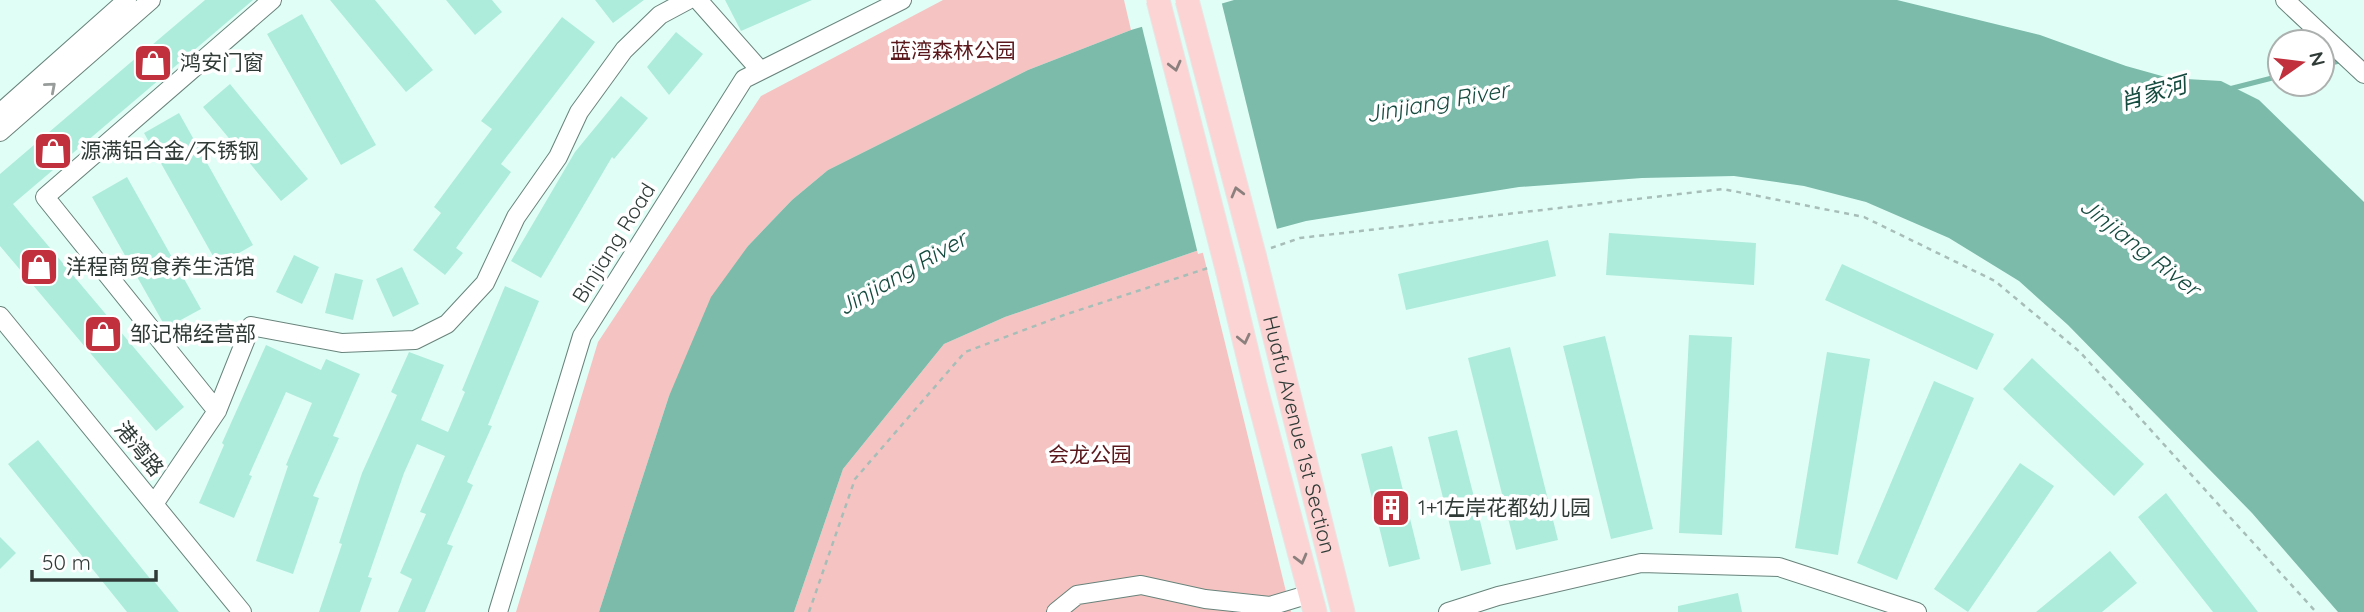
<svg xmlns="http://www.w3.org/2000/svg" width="2364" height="612" font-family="Quicksand,'Noto Sans SC',sans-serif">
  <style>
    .green { fill: #f5c4c2 }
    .water { fill: #7cbaaa }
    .pier { fill: #e1fef6 }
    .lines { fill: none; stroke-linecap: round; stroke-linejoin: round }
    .stream { stroke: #7cbaaa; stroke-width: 5 }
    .building { fill: #adecdb }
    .minor-casing { stroke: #68837b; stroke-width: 20 }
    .major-casing { stroke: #e6e7e7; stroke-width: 25 }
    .path { stroke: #a7beb8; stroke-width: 2.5; stroke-dasharray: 5 5; stroke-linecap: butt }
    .minor { stroke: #fff; stroke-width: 18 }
    .major { stroke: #fcd4d3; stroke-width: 23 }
    .major-bridge-casing { stroke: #e6e7e7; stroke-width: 25; stroke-linecap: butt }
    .major-bridge { stroke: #fcd4d3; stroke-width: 23 }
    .oneway { stroke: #8c807e }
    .oneway2 { stroke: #989d9c }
    .labels { text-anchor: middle; stroke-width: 7; stroke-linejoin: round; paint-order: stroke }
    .park-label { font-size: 21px; fill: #5b181c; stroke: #fff }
    .poi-label { font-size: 21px; fill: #303b38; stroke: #fff; text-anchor: start }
    .street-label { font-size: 21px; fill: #303b38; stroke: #fff }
    .water-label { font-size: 23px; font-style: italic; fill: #154b3f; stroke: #fff }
  </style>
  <rect width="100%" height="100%" fill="#e1fef6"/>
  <path class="green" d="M943,0h181l7,30 -103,40 -200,100 -36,30 -44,46 -79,150 -70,216h-83l82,-270 163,-246z
    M1202,249l89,363h-497l49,-143 101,-125 61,-27z"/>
  <path class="water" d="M1234,0h663l143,35 86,31 43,12 52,3 38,19 105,102v410h-26l-86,-99 -184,-188 -49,-44 -70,-43 -83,-36 -62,-16 -70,-10 -92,2 -123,9 -213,34 -104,28 -197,68 -61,27 -101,125 -49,143h-195l70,-216 42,-99 37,-51 44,-46 36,-30 200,-100 103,-40z"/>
  <path class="pier" d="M1221,0l57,233 -80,21 -57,-231z"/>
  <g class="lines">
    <path class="stream" d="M2322,65l22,-5
      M2229,89l51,-13"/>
  </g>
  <path class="building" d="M205,0h48l-81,69 -20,-24z
    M330,0h45l58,70 -27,22z
    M446,0h46l10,12 -27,23z
    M595,0h49l-31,23z
    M725,0h87l-71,31z
    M302,14l74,131 -35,20 -74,-131z
    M562,17l33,25 -94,122 10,8 -55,76 7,5 -18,22 -32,-25 28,-37 -7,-6 58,-78 -11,-8z
    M676,32l27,22 -34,41 -22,-28z
    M144,51l16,28 -147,125 171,203 -28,24 -156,-185v-72z
    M230,84l78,95 -27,22 -78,-94z
    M621,96l27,22 -34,41 -2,-2 -71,121 -30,-17 64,-109z
    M179,113l74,132 -35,20 -74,-132z
    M127,177l74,132 -35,19 -74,-131z
    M1609,233l147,10 -2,42 -148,-10z
    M1548,240l8,36 -150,34 -8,-36z
    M294,255l25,12 -17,37 -26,-12z
    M1842,264l152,70 -17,36 -152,-70z
    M402,267l17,37 -26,13 -17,-38z
    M335,273l28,7 -10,40 -28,-7z
    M505,286l34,15 -51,124 4,1 -25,56 6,3 -26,59 6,2 -28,66h-27l14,-33 -12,-6 26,-59 -6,-2 25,-56 -28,-12 -13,29 -36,104 4,1 -12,34h-41l23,-68 -3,-1 23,-70 35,-78 -6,-3 18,-40 35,13 -23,55 27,12 17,-40 -3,-2z
    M1689,335l43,2 -10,198 -43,-2z
    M1605,336l48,193 -42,10 -48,-193z
    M266,345l55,25 5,-11 34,15 -27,62 6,2 -26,58 6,2 -26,76 -37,-13 32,-95 -2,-1 26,-62 -26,-11 -37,83 3,1 -18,42 -35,-15 25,-58 -2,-2z
    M1510,347l48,193 -42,10 -48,-192z
    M1827,352l43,7 -32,196 -43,-7z
    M2032,358l112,106 -30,32 -111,-107z
    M1934,381l40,17 -77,182 -40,-17z
    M1457,430l34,134 -30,7 -33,-134z
    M38,440l114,141 1,-1 26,32h-52l-119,-148z
    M1392,446l28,113 -31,8 -28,-113z
    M2020,463l34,23 -86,126 -34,-23z
    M2166,493l92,119h-45l-75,-95z
    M0,537l16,16 -16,16z
    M2110,551l27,32 -35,29h-66z
    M1738,593l4,19h-64v-6z"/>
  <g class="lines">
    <g class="minor-casing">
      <path id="minor" d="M698,0l62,70
        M2285,0l79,74
        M0,113l127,-113
        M0,132l151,-132
        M0,316l242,296
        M217,411l34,-85 91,17 73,-3 32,-16 38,-41 31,-66 42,-60 21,-45 45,-62 36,-35 28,-15
        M154,504l63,-93 -172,-214 227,-197
        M498,612l84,-276 162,-257 158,-79
        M1056,612l21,-17 64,-10 64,14 65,7 40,-12
        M1448,612l50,-16 143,-33 138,4 138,45"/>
    </g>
    <g class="major-casing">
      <g id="major">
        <path id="s1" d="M1255,258l88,354"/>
        <path d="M1228,273l27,112 60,227"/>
      </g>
    </g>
    <path class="path" d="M1271,248l29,-10 423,-49 141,28 131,64 85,71 236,260
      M809,612l46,-133 110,-127 99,-37 144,-47"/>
    <use href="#minor" class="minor"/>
    <use href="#major" class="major"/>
    <g class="major-bridge-casing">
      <path id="major-bridge" d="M1158,0l70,273
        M1187,0l68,258"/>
    </g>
    <use href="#major-bridge" class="major-bridge"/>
  </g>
  <defs><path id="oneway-chevron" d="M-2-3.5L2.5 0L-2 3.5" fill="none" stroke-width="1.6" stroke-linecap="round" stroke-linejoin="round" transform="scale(1.75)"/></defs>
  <g class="oneway">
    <use href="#oneway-chevron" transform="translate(1175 66) rotate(76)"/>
    <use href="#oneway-chevron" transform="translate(1237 192) rotate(-105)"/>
    <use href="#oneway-chevron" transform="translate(1244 339) rotate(77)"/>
    <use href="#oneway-chevron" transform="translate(1301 559) rotate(75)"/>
  </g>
  <use class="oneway2" href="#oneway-chevron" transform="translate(51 87) rotate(-41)"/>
  <defs>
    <g id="shop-square" transform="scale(2.0125)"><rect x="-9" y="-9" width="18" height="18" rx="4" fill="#c0303d" stroke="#fff"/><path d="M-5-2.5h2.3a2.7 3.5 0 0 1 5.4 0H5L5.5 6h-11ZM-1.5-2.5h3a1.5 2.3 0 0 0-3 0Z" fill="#fff"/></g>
    <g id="building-square" transform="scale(2.0125)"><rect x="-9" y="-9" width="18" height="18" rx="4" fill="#c0303d" stroke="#fff"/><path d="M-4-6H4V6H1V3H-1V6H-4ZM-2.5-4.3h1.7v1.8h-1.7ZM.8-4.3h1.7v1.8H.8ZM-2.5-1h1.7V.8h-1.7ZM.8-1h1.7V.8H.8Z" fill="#fff"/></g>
  </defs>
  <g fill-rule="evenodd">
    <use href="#shop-square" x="153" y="63"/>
    <use href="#shop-square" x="53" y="151"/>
    <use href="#shop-square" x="39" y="267"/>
    <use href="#shop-square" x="103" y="334"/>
    <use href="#building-square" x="1391" y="508"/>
  </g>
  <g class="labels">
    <g class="park-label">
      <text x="953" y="58">蓝湾森林公园</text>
      <text x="1090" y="462">会龙公园</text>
    </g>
    <g class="poi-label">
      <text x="180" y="70">鸿安门窗</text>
      <text x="80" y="158">源满铝合金/不锈钢</text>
      <text x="66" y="274">洋程商贸食养生活馆</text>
      <text x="130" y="341">邹记棉经营部</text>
      <text x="1418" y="515">1+1左岸花都幼儿园</text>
    </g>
    <g class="street-label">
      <text transform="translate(614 243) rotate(-58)" y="7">Binjiang Road</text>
      <text dy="7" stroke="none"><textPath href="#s1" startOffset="182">Huafu Avenue 1st Section</textPath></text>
      <text transform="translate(139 449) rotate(51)" y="7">港湾路</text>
    </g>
    <g class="water-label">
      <text transform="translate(2153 93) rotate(-16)" y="8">肖家河</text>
      <text transform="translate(1437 102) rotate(-10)" y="8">Jinjiang River</text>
      <text transform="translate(2140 247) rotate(38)" y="8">Jinjiang River</text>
      <text transform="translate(902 273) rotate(-30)" y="8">Jinjiang River</text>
    </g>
  </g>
  <g transform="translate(2301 63) rotate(76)"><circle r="33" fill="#ffffff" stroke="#acb1af" stroke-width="2"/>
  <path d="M0-5L12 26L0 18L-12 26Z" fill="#c0303d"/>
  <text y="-10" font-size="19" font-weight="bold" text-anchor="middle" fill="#303b38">N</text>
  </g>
  <path d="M32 570v10h124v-10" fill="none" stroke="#303b38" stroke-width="3.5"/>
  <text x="42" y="570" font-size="21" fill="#303b38" stroke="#ffffff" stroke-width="5" paint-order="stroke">50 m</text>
</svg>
